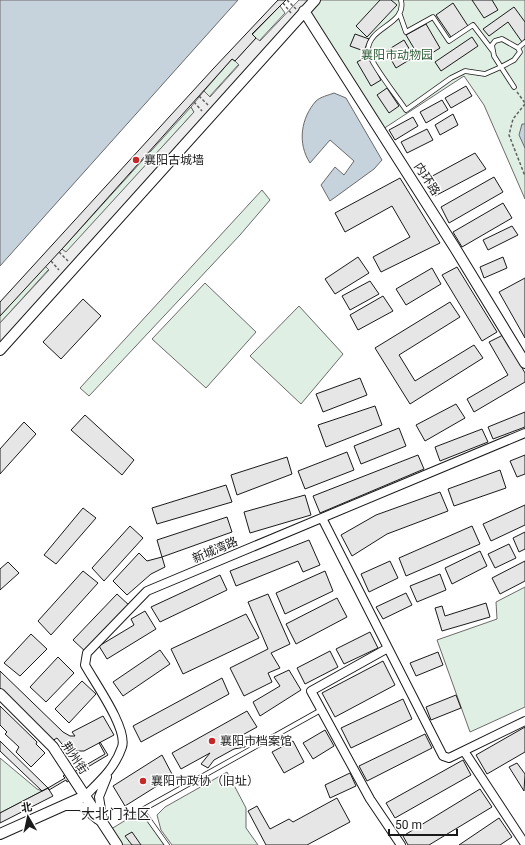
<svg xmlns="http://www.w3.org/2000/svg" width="525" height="845" font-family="Roboto,'Noto Sans SC',sans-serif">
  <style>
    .green { fill: #e0efe3; stroke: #6a6a6a }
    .parking { fill: #ededed; stroke: #6a6a6a }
    .water { fill: #c6d2dc; stroke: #6a6a6a }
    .building { fill: #e6e6e6; stroke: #1a1a1a }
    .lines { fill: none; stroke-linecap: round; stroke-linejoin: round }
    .service-casing { stroke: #1a1a1a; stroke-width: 5.5 }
    .minor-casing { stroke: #1a1a1a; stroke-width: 10 }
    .tertiary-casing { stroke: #1a1a1a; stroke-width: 12 }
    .path { stroke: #5f5f5f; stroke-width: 1.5; stroke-dasharray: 3 2; stroke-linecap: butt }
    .service { stroke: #fff; stroke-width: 4 }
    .minor { stroke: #fff; stroke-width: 8 }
    .tertiary { stroke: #fff; stroke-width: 10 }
    .poi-dot { fill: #c62828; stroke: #fff; stroke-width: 1.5 }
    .labels { text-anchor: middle; stroke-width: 3; stroke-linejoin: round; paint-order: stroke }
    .park-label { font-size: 12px; fill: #2b5a34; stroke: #fff }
    .poi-label { font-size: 12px; fill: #1a1a1a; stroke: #fff; text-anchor: start }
    .street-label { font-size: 12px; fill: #1a1a1a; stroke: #fff }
    .quarter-label { font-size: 14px; fill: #1a1a1a; stroke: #fff }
  </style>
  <rect width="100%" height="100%" fill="#fff"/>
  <path class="green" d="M315,0h210v199l-41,-94 -20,-29 -84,55 -76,-120z
    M280,6l5,7 -26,28 -7,-6z
    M232,59l7,5 -30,33 -5,-6z
    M191,107l3,5 -128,141 -4,-4z
    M262,190l8,10 -30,35 -151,161 -9,-8z
    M45,266l4,3 -49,54v-7z
    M205,283l51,49 -50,56 -54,-49z
    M299,306l44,48 -42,50 -51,-48z
    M525,587v120l-55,25 -33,-92 60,-21 -1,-17z
    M0,758l37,31 5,2 -42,22z
    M227,772l19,36v20l12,17h-86l-11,-15 -4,-15 8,-8z
    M142,810l25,35h-50l-9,-14z"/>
  <path class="parking" d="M299,0h16l-315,350v-27l49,-53 -4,-4 17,-17 4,3 128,-140 -3,-5 13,-16 6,6 29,-32 -4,-4 21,-23 4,3z"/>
  <path class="water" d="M0,0h238l-238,266z
    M334,93l12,5 36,62 -8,9 -44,32 -9,-16 14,-18 9,8 10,-14 -24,-21 -20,23c-13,-20 -9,-45 6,-62 4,-4 13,-6 18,-8z
    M522,124h3v24l-6,-13z"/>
  <path class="building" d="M278,0h8l-34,34 4,4 -21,23 -3,-2 -170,190 -62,67v-14l213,-233z
    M380,0h11l6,5 -30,32 -11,-11z
    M472,0h20l6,10 -14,8z
    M453,3l15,23 -17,11 -15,-22z
    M514,7l11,15v18l-3,2 -14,-20 -19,14 -6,-7z
    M426,24l14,24 -19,12 -15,-25z
    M355,34l14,5 -5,12 -14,-5z
    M472,37l6,9 -37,25 -6,-9z
    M404,40l10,17 -18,11 -10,-17z
    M368,56l13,24 -10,6 -14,-24z
    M466,86l6,10 -21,12 -6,-10z
    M387,88l12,18 -10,7 -12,-18z
    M442,100l6,10 -22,13 -6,-11z
    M453,114l5,11 -18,10 -5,-10z
    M413,117l5,9 -23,14 -6,-10z
    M427,129l6,11 -26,13 -6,-11z
    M475,153l11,16 -51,27 -10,-16z
    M494,177l9,15 -54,31 -8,-16z
    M400,178l40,65 -59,29 -8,-15 37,-20 -18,-31 -47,26 -10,-19z
    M503,203l9,15 -50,29 -9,-15z
    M512,226l6,9 -30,15 -5,-10z
    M358,257l11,16 -34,21 -10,-15z
    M503,257l4,11 -23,10 -4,-11z
    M457,267l40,65 -15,9 -40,-66z
    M432,268l9,16 -35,21 -10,-16z
    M525,278v60l-26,-46z
    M370,281l9,13 -29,16 -8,-14z
    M383,296l10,15 -35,19 -8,-15z
    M83,299l18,17 -40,43 -18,-17z
    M450,302l10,15 -61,38 16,26 59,-36 9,13 -73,46 -35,-56z
    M503,335l22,38v9l-51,30 -7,-13 41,-24 -19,-33z
    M360,378l7,17 -44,17 -7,-18z
    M456,404l9,14 -40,23 -9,-16z
    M375,406l7,19 -56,22 -8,-22z
    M525,412v15l-32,12 -5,-12z
    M85,415l49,45 -12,15 -51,-45z
    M24,422l12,12 -36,40v-25z
    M399,428l7,18 -45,18 -7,-18z
    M482,429l6,13 -48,19 -5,-14z
    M347,452l7,18 -49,19 -7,-18z
    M418,455l6,14 -104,44 -7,-17z
    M525,455v19l-8,3 -7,-16z
    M287,457l5,17 -55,21 -6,-20z
    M500,470l6,18 -52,18 -6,-17z
    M226,485l6,17 -75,22 -5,-16z
    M440,492l8,19 -61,23 -35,22 -11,-21 35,-20z
    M305,495l6,20 -61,18 -6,-21z
    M525,505v20l-34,16 -8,-17z
    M83,508l13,10 -40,46 -12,-9z
    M227,517l5,15 -70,25 -5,-17z
    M130,526l13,12 -39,43 -12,-13z
    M472,526l8,18 -74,32 -7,-18z
    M525,532v17l-6,3 -6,-14z
    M309,540l11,25 -17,7 -5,-11 -62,25 -6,-15z
    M509,544l7,14 -21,10 -7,-14z
    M480,551l7,15 -35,18 -7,-16z
    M139,553l8,8 15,-4 3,10 -14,7 -24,21 -14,-14z
    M390,561l8,17 -29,14 -8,-18z
    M525,561v20l-25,13 -8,-16z
    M8,562l11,11 -19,17v-21z
    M83,571l15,12 -47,52 -13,-14z
    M325,571l8,20 -48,23 -9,-21z
    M440,574l6,16 -29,12 -7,-16z
    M220,575l7,15 -67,32 -9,-15z
    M406,593l6,12 -29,14 -7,-12z
    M117,594l14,13 -44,46 -14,-13z
    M268,594l22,50 -19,9 9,15 -12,5 4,9 -28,14 -14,-28 38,-19 -20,-47z
    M337,598l10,19 -51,27 -10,-20z
    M486,603l4,14 -48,14 -7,-23 7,-2 3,10z
    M145,611l11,18 -49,30 -8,-13 35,-21 -3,-6z
    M246,614l13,24 -76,36 -12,-25z
    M370,632l8,16 -34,16 -8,-15z
    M31,634l16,15 -27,27 -16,-13z
    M160,650l10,14 -47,32 -10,-14z
    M330,651l8,16 -33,17 -8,-16z
    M438,652l5,13 -27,11 -6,-13z
    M58,657l16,16 -28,29 -16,-15z
    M383,661l12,24 -60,32 -13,-24z
    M289,670l12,20 -41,26 -7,-14 27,-16 -6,-9z
    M0,671l63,61 7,4h5l-3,-4 31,-16 11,19 -30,16h-11l-7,-2 -9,-11 -5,3 -52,-53z
    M222,678l7,16 -88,48 -8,-16z
    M82,681l14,13 -27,29 -14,-14z
    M456,695l5,13 -30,12 -5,-13z
    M403,699l9,20 -61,29 -10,-20z
    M0,706l37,36 -1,2 9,9 -14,14 -15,-15 3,-5 -14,-13 2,-2 -7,-7z
    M247,711l10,16 -29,16 18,-3 -1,7 -11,2 -20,11 -6,8 -7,-4 9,-11 -29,16 -9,-16z
    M525,727v25l-38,22 -11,-19z
    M325,730l9,16 -21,13 -10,-16z
    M425,734l7,14 -65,33 -8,-15z
    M0,741l48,47 -6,3 -42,-40z
    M293,741l11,21 -20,11 -12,-21z
    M100,742l8,13 -32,19 1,2 -10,6 -1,-2 -17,10 -1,-2 17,-10 -2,-2 10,-6 1,2 31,-18 -6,-11z
    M162,755l11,21 -48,30 -12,-20z
    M463,760l8,15 -76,43 -9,-15z
    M517,763l8,11 -1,17 -15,-24z
    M350,773l6,13 -26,12 -5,-13z
    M48,788l5,8 -53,27v-10z
    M480,789l12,18 -63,38h-21l-5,-9z
    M337,798l13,24 -43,23h-41l-18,-34 9,-5 13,23 19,-10 4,3z
    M499,818l13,19 -12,8h-41z
    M132,832l9,13h-9l-7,-9z"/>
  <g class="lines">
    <g class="service-casing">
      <path id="service" d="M401,0c6,25 -32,26 -33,50 0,10 31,49 38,60l45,-32 14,-7 20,3 16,-7 13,20
        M400,15l6,17 27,-15 16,24 24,-16 19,25
        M502,39l16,9 2,4 -6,8 -13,7 -7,-11 -2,-11 3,-4z
        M518,48l7,-6
        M167,845l-25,-35 179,-100"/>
    </g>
    <g class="minor-casing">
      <path id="minor" d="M322,518l66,130 -77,43 59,108 31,46
        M388,648l55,108 6,2 76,-37
        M464,751l61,93
        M85,796c15,-15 30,-28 37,-49 6,-18 -27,-64 -37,-82l2,-12 60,-62 378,-158
        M65,806h16l17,14
        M103,822l-4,-25 8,-20"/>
    </g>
    <g class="tertiary-casing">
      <path id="tertiary" d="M304,11l151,237 70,115
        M0,350l315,-350
        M0,694l53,53 64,98
        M0,834l85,-38"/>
    </g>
    <path class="path" d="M287,0l9,9
      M283,3l8,10
      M517,92l8,11
      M199,96l9,9
      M194,102l8,9
      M525,104l-12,15 -4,16 16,41
      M59,252l9,9
      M51,261l8,9"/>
    <use href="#service" class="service"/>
    <use href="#minor" class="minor"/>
    <use href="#tertiary" class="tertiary"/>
  </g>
  <g class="poi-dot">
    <circle cx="136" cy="160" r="4"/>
    <circle cx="212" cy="741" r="4"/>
    <circle cx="143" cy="781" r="4"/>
  </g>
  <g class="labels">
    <g class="park-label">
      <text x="397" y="59">襄阳市动物园</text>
    </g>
    <g class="poi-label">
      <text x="144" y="164">襄阳古城墙</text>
      <text x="220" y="745">襄阳市档案馆</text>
      <text x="151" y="785">襄阳市政协（旧址）</text>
    </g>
    <g class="street-label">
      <text transform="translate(427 179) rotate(57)" y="4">内环路</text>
      <text transform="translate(215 550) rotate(-23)" y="4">新城湾路</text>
      <text transform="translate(75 758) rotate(56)" y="4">荆州街</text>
    </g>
    <g class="quarter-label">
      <text x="116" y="819">大北门社区</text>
    </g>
  </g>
  <g transform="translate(28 817) rotate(351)" stroke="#ffffff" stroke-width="3" paint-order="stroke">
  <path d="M0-3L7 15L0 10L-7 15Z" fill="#1a1a1a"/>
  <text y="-6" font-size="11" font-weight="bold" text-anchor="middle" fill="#1a1a1a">北</text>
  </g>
  <path d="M389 829v6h68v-6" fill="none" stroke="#1a1a1a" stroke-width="2"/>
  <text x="395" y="829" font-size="12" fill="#1a1a1a" stroke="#ffffff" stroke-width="3" paint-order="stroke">50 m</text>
</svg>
